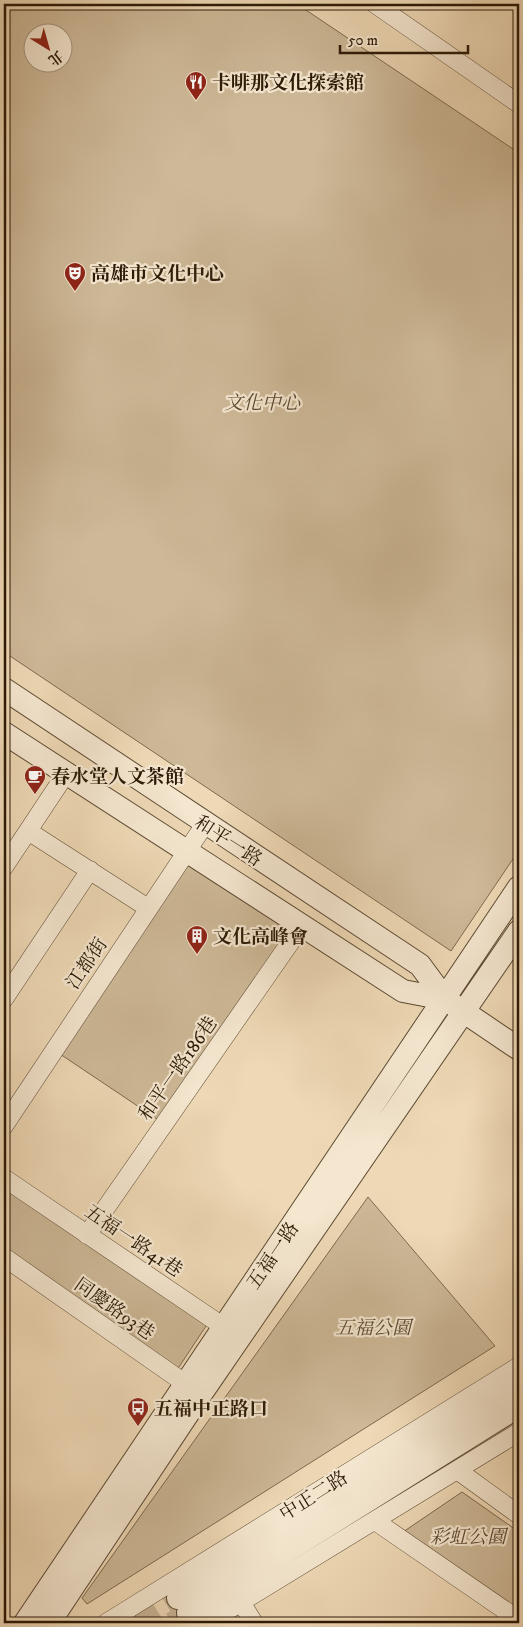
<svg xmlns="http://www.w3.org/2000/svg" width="523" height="1627" font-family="'IM FELL DW Pica','Noto Serif TC',serif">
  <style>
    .green { fill: #cdb897; stroke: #7c694e; fill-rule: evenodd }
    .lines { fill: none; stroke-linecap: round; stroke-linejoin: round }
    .tertiary-tunnel { stroke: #c7b292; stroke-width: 22; stroke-dasharray: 22 11; stroke-linecap: butt }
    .minor-casing { stroke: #5c4a32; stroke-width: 19 }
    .tertiary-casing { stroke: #5c4a32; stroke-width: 24 }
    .minor { stroke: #f4e6cf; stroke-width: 18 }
    .tertiary { stroke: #f4e6cf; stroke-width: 22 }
    .labels { text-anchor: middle; stroke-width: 4.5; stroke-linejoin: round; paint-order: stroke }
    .poi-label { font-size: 19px; font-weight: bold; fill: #2c1a06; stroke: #f4e6cf; text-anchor: start }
    .park-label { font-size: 19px; font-style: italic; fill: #5c4932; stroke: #f4e6cf }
    .street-label { font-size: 19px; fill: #2c1a06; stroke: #f4e6cf }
  </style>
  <rect width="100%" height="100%" fill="#eed8b5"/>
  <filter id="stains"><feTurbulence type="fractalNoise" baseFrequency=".004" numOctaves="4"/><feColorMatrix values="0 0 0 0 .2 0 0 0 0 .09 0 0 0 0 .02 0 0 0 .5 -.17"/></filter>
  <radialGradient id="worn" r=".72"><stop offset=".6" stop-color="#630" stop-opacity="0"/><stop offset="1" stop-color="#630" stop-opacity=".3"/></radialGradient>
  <path class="green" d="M4,4h293l222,149v697l-68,101 -447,-299zM62,32v30h-30v-30z
    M190,862l102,70 -132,189 -100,-67z
    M4,1183l204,140 -31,47 -173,-118z
    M368,1197l127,149 -408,258 -5,-6z
    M462,1492l57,40v81l-116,-81z"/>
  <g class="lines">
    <path class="tertiary-tunnel" d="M139,1623l39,-25
      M172,1623l16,-10"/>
    <g class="minor-casing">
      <path id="minor" d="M375,4l144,100
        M28,831l120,77
        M4,867l63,-95
        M4,999l86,-129
        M4,1126l201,-302
        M4,1178l229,155
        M87,1235l214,-308
        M4,1257l192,134
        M457,1470l62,45
        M375,1521l144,99
        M241,1602l13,21
        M106,1623l413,-257
        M207,1623l312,-191"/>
    </g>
    <g class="tertiary-casing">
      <path id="tertiary" d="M4,689l416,276 25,34 74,50
        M4,733l399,258 42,8
        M178,1598l341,-218
        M188,1613l331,-207
        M25,1623l494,-736
        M49,1623l152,-229 318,-463"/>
    </g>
    <use href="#minor" class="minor"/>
    <use href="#tertiary" class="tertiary"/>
  </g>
  <defs>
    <g id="restaurant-pin" transform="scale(1.125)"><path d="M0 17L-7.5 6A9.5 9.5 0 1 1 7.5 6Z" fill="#8f2418" stroke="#f4e6cf"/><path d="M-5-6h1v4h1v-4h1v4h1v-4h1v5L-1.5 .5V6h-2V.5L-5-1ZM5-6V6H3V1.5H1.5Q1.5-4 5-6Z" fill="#fff"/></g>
    <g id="theatre-pin" transform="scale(1.125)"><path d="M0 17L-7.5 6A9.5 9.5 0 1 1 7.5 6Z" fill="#8f2418" stroke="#f4e6cf"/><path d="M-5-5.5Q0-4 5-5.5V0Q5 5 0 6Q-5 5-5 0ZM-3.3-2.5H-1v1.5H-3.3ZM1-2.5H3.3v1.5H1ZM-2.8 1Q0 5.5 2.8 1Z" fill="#fff"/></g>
    <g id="cafe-pin" transform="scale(1.125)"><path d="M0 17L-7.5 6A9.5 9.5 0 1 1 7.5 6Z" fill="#8f2418" stroke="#f4e6cf"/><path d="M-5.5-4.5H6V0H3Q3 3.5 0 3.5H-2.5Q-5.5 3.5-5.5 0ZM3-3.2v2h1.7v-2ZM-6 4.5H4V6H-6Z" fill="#fff"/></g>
    <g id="building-pin" transform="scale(1.125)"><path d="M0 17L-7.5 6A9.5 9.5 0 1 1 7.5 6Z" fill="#8f2418" stroke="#f4e6cf"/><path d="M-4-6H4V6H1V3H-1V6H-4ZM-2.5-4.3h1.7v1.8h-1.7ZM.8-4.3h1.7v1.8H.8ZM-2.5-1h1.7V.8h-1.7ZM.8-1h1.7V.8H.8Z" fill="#fff"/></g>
    <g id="bus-pin" transform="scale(1.125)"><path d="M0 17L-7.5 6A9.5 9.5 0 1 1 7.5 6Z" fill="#8f2418" stroke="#f4e6cf"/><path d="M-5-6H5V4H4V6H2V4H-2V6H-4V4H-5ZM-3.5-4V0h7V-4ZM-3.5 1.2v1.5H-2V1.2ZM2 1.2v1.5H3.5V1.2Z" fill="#fff"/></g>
  </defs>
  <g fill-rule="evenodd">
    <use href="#restaurant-pin" x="196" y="82"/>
    <use href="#theatre-pin" x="75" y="273"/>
    <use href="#cafe-pin" x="35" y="776"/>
    <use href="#building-pin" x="197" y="936"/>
    <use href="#bus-pin" x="138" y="1408"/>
  </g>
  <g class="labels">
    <g class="poi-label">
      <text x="212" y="89">卡啡那文化探索館</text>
      <text x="91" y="280">高雄市文化中心</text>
      <text x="51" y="783">春水堂人文茶館</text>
      <text x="213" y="943">文化高峰會</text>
      <text x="154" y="1415">五福中正路口</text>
    </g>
    <g class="park-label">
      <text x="262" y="409">文化中心</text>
      <text x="373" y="1334">五福公園</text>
      <text x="468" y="1543">彩虹公園</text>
    </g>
    <g class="street-label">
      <text transform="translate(229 840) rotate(33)" y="7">和平一路</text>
      <text transform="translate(86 963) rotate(-56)" y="7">江都街</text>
      <text transform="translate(177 1068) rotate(-55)" y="7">和平一路186巷</text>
      <text transform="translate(134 1240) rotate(34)" y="7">五福一路41巷</text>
      <text transform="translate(272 1255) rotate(-56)" y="7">五福一路</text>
      <text transform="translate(115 1308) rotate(35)" y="7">同慶路93巷</text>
      <text transform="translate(313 1495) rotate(-32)" y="7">中正二路</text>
    </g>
  </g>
  <rect width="523" height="1627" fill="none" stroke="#eed8b5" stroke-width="20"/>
  <rect x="5" y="5" width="513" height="1617" fill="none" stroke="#2c1a06" stroke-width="2.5"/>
  <rect x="10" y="10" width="503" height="1607" fill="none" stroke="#2c1a06"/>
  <g transform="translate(48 48) rotate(143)"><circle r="24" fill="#f4e6cf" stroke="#a4947f"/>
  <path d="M0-4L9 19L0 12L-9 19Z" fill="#8f2418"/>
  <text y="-8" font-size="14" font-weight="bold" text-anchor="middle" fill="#2c1a06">北</text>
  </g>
  <path d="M340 45v8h128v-8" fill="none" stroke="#2c1a06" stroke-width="2.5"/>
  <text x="348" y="45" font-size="15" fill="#2c1a06" stroke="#f4e6cf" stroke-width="4" paint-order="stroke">50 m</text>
  <rect width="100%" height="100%" filter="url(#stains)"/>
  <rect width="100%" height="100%" fill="url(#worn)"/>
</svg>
